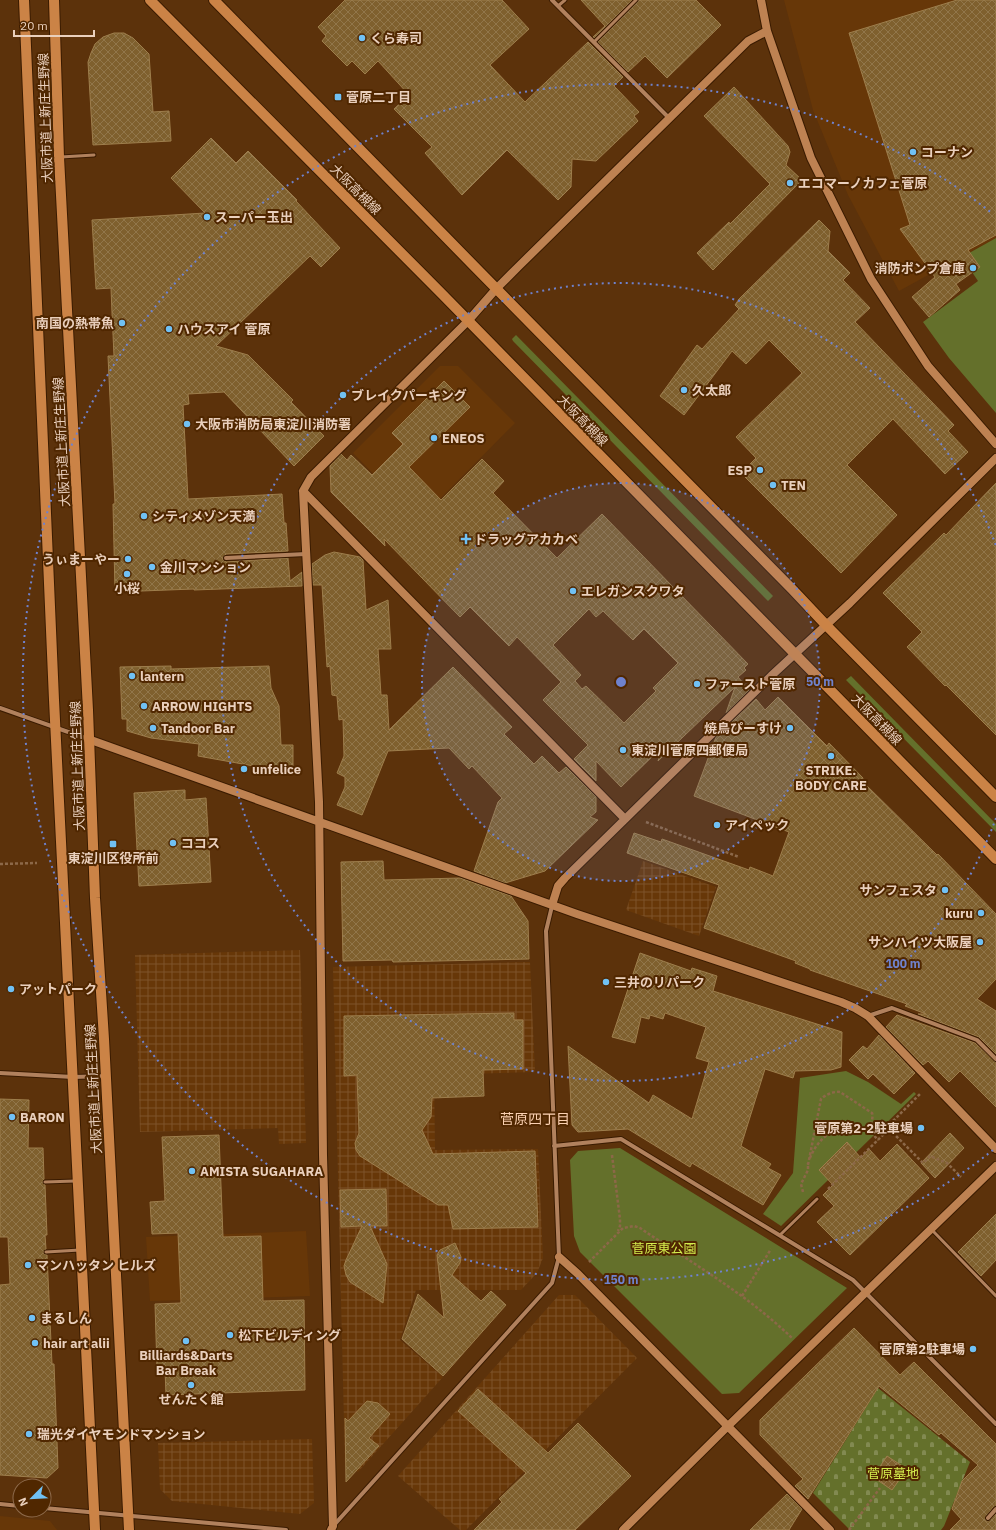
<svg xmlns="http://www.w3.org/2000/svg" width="996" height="1530" font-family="'IBM Plex Sans','Noto Sans JP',sans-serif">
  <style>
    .built { fill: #673708 }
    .industrial { fill: url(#industrial-grid) }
    .green { fill: #64702b }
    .cemetery { fill: url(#cemetery-stones) }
    .building { fill: url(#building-cross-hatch); stroke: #9e7e4c; fill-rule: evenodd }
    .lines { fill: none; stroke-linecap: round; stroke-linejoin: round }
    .lane-casing { stroke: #3a1b00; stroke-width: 5 }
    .street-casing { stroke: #3a1b00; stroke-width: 6 }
    .secondary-casing { stroke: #3a1b00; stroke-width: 10 }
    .primary-casing { stroke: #3a1b00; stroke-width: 12 }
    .path { stroke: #8c6848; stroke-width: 2.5; stroke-dasharray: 3 2; stroke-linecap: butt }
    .lane { stroke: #b1815d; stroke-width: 3 }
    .street { stroke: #b1815d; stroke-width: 4 }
    .secondary { stroke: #be8252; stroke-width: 8 }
    .primary { stroke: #cb8346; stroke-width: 10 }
    .ring { fill: none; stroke: #6f82cd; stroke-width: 2; stroke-dasharray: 2 4 }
    .poi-dot { fill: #70c1f4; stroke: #502700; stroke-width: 1.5 }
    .labels { text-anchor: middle; stroke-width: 4; stroke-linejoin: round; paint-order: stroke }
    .poi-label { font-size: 13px; font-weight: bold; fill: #ead0bd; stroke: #502700; text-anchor: start }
    .street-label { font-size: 13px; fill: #ead0bd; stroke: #502700 }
    .park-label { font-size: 13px; fill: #d4ed4d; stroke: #502700 }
    .neighbourhood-label { font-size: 14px; fill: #fbd1b2; stroke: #502700 }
    .centre { fill: #6f82cd; stroke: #502700; stroke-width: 2 }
    .ring-label { font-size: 12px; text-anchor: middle; font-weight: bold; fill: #6f82cd; stroke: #502700; stroke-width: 4; stroke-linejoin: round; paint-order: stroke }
  </style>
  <defs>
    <pattern id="industrial-grid" width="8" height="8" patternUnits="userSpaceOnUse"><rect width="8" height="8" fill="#673708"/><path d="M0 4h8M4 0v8" fill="none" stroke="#7d532a"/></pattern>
    <pattern id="cemetery-stones" width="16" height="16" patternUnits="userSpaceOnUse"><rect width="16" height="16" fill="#64702b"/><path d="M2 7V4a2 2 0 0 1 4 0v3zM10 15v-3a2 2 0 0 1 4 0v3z" fill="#828a51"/></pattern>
    <pattern id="building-cross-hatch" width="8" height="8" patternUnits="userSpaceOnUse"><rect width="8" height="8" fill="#7f602e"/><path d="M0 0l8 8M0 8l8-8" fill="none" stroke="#91764a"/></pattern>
  </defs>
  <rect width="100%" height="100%" fill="#5c320b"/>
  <path class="built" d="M784,0h212v238l-97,53 -51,-96 -35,-85z
    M440,366h18l57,57 -96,97 -66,-67z
    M306,1231l4,65 -160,5 -4,-64z
    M0,1516l50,5 7,9h-57z"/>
  <path class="industrial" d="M643,861l73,26 -17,49 -73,-26z
    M300,950l6,193 -27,1 -1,-16 -138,4 -5,-177z
    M530,962l5,110 -101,3 1,75 103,-1 5,109 -6,15 -16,17h-105l-16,50 43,37 -85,95 -13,-8 -12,-497z
    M559,1295h16l62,63 -171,172h-6l-62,-54z
    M312,1439l2,64 -14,11 -128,-13 -12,-12 -2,-46z"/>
  <path class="green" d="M996,238v175l-47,-55 -26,-36 55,-41 -16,-24z
    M516,335l257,261 -5,5 -255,-260 -1,-2z
    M851,676l145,148v8l-150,-152z
    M846,1071l22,11 33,22 13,-12 2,2 -135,132 -18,-12 30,-41 7,-95z
    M620,1148l227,140 -108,105 -17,1 -142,-142 -6,-16 -4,-76 8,-9z"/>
  <path class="cemetery" d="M878,1388l92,74 -26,64 -3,4h-91l-37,-37z"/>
  <path class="building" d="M345,0h157l27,29 -39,36 35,37 63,-60 35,35 -9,9 25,26 -5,4 4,5 -42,40 -24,-2 -1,28 -13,13 -51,-50 -45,45 -37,-42 7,-6 -38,-38 15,-14 -31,-34 -13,13 -13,-13 -5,5 -25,-25 4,-5 -8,-9z
    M581,0h51l-38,38 -1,-1 12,-11z
    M639,0h57l25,25 -54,53 -22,-22 -17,16 -30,-30z
    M957,0h39v235l-28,15 12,17 -24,17 4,6 -31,27 -17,-20 23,-20 -35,-48 10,-4 -61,-192z
    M114,33h10l9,5 16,16 4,58 16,-1 2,30 -78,4 -5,-83 3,-9 4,-9 8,-7z
    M734,87l54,59 2,6 -4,13 16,15 -89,90 -16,-17 32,-31 1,2 40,-40 -66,-68z
    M211,138l25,25 12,-12 49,49 -1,1 44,47 -19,19 -11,-11 -94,90 32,9 45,45 -2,2 33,34 -30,30 -70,-74 -36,2 1,10 -6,1 5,94 94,-5 2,29h2l2,28 -62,3 -3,3v3l3,2 62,-4 2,23 12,-9v14l-108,4v-1l-79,3 -2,-88h2l-7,-148h6l-2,-43 -1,-25 -15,1 -4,-69 113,-7 -34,-35z
    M819,220l11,11 -2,20 22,22 -7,7 27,28 -15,14 99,103 -6,6 20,21 -23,22 -52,-55 -46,46 50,50 -56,58 -100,-100 15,-15 -20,-21 66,-64 -33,-33 -23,24 -14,-13 -48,64 -24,-19 37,-51 5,4 37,-40 -4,-4 4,-6z
    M444,381l26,26 -61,60 32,33 41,-41 22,22 -11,12 64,65 45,-44 146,150 -4,4 2,2 -8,7 11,13 -23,23 9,-26 -77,74 5,-15 -42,41 -25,-26v20l-22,-22 14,-14 -45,-45 18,-18 -44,-45 -8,9 -39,-39 -10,10 -76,-78 1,7 -54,-54 -1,-26 11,-12 6,6 4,-5 21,20 31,-31 -11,-11zM589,609l7,8 7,-6 30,29 11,-11 34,34 -25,25 3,3 -32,32 -38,-37 -4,3 -7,-8 6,-6 -28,-30z
    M996,483v252l-50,-50 -1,1 -38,-39 15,-15 -39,-39 61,-60 2,2z
    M334,552l26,5 3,3 3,50 22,-10 3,49h-13l3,46h6l2,35 64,-63 59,60 -8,7 30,30 8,-8 17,17 7,-6 30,30v15l-6,5 8,3 -53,51 -40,12 -31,-12 24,-69 4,-4 -30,-32 -3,3 -20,-21 -61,3 -26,64 -25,-10 8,-18v-10l-8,-4 7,-17 -1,-37 -4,1 -2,-24 -5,-1 -2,-29 -3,1 -5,-82h-9l-1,-21 13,-9z
    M171,666v3l98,-3 2,22 8,18 2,39h12v28l-95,-17 1,-12 -48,-6 -24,-7v-12h-5l-2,-52z
    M778,697l49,49 2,-3 34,35 -1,3 75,74 1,-1 58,60v65l-19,20 19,12v43l-17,-17 -61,-23h8l-21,-8 2,-2 -97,-34v-1l-15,-6 1,-2 -92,-33 15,-43 -92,-32 7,-20 27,9 1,-3 87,31 1,-3 23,9 16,-44 -95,-36 22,-59 40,-38 9,11z
    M185,790v10l21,-2 5,84 -72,4 -5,-93z
    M383,861l1,19 76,-2 51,18 17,25 1,38 -136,3 -1,-2 -49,1 -2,-99z
    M640,953l51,18 1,-3 25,8 -4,15 129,41 -1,35 -10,3 -36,1 -2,7 -28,-9 -24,77 30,18 -3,4 13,7 -18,30 -71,-42 -2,4 -62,-38 -50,3 -6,-7 -4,-79 81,57 4,-8 39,24 17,-57 -13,-4 10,-31 -41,-14 -2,6 -13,-4 -1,4 -8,-2 -6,26 -23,-6z
    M514,1013v7h9v49l-40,1 1,26 -52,2 -1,19 -9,13 11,24 102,-3 3,76 -85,2 -5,-24h-10l-78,-49 -4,-6 -1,-7 4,-10 -2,-58 -13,1v-60z
    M897,1015l78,28 21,19v45l-36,-36 -11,11 -21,-21 -5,4 -37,-38z
    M879,1035l36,38 -21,21 -21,-20 -5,5 -19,-19 14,-14 4,3z
    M0,1099l29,1 -1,48h15l1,31 -2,3 3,3 2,50h-2l1,14 -3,3 1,2 3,1 5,109h2l4,104 -11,10 -47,-3v-190l10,-1 -2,-47h-8z
    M950,1133l14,15 -29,30 -14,-15z
    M219,1135l4,102 38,-1 2,65 41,-1 1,90 -139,5 -1,-26h-8l-2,-65 26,-1 -3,-70 -26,1 -2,-32 15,-1 -3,-64z
    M847,1142l14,16 8,-9 11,12 17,-17 32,34 -79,77 -33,-33 17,-16 -11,-11 10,-10 -14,-15z
    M386,1189l1,37h-17l17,38 -4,39 -33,-21 -4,-7 -2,-9 2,-6 16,-34 -21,1 -1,-37z
    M996,1214v46l-15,16 -23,-24z
    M455,1243l6,14 -1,6 -8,12 29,26 10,-10 15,14 -63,71 -41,-37 16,-45 26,24 -7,-63 3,-5z
    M854,1328l46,47 14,-13 82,82v62l-3,1 -8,11 1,3h3l7,-7v16h-46l11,-11 -9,-10 10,-28 16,-16 -37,-32 -2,2 -60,-49 -71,113 -13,-13 8,-7 -43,-44v-15z
    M478,1389l70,64 30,-30 53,53 -56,54h-101l28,-28 -3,-3 27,-26 -68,-62z
    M367,1401l11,2 12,11 -21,24 10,8 -33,36 -1,-64 3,3z
    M887,1456l20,13 -15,21 -19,-13z
    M787,1494l15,15 -13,21h-39z"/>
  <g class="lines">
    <g class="lane-casing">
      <path id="lane" d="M558,6l7,-6
        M594,42l42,-42
        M61,157l33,-2
        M45,1182l30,-1
        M932,1230l64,66
        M780,1235l37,-36
        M46,1252l34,-2"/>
    </g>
    <g class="street-casing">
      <path id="street" d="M552,0l117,118
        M226,558l80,-4
        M0,708l88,31
        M868,1016l24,-8 85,32 19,19
        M0,1073l73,4 33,-1
        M554,1146l67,-7 232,141 143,144
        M0,1504l20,2
        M44,1508l242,22
        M988,1518l8,-9
        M334,1525l218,-242 7,-26 -13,-326 6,-25"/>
    </g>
    <g class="secondary-casing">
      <path id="secondary" d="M761,0l6,31 44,127 60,121 57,87 68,78
        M303,491l322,328
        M88,739l489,175 264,88 14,6 13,8 128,133
        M552,905l6,-19 7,-8 206,-202 79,-73 146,-145
        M559,1257l19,17 252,256
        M331,1530l2,-4 -10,-371 -4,-353 -16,-311 8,-14 157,-156 28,-32 23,-23 229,-225 19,-10
        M623,1530l105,-104 268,-260"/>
    </g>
    <g class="primary-casing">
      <path id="primary" d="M24,0l30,700 41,830
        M54,0l5,157 29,553 7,188 9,141 25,491
        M150,0l293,295 553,564
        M214,0l260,266 318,323 34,36 170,172"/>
    </g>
    <path class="path" d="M646,822l93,35
      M0,864l37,-1
      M889,1129l34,34 7,-7 17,7 14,14
      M612,1155l8,64v7l-2,5
      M810,1158c7,-18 24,-34 46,-30 5,1 11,2 15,5 3,2 5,5 7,7
      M808,1165l13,-66c4,-4 13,-8 19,-7l32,21c2,6 -3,12 -1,20
      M828,1189l61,-60 1,-5 30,-30
      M803,1192l-2,-8 7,-14v-7
      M589,1262l34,-34 11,-2 6,2c52,35 108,67 153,111
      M742,1296l29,-47
      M849,1530l31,-42"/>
    <use href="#lane" class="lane"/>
    <use href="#street" class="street"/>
    <use href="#secondary" class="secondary"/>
    <use href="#primary" class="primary"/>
  </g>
  <circle cx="621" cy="682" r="199" fill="#6f82cd" fill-opacity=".12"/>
  <g class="ring">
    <circle cx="621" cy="682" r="199"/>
    <path d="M996 818A399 399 0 1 1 996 546"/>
    <path d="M993 1150A598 598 0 1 1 993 214"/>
  </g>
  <g class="poi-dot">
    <circle cx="362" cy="38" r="4"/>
    <rect x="334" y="93" width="8" height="8" rx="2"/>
    <circle cx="913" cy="152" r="4"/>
    <circle cx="790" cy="183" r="4"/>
    <circle cx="207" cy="217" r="4"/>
    <circle cx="973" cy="268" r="4"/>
    <circle cx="122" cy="323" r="4"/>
    <circle cx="169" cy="329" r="4"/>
    <circle cx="684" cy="390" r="4"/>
    <circle cx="343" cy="395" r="4"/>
    <circle cx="187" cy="424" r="4"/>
    <circle cx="434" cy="438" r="4"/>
    <circle cx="760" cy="470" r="4"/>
    <circle cx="773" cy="485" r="4"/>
    <circle cx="144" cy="516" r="4"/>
    <path d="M464 533h4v4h4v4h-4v4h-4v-4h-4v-4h4z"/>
    <circle cx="128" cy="559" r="4"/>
    <circle cx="152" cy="567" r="4"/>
    <circle cx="127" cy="574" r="4"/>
    <circle cx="573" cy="591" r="4"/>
    <circle cx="132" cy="676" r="4"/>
    <circle cx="697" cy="684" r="4"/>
    <circle cx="144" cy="706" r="4"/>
    <circle cx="153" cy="728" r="4"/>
    <circle cx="790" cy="728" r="4"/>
    <circle cx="623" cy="750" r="4"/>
    <circle cx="831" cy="756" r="4"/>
    <circle cx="244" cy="769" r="4"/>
    <circle cx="717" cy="825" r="4"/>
    <circle cx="173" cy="843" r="4"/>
    <rect x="109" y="840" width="8" height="8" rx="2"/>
    <circle cx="945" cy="890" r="4"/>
    <circle cx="981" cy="913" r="4"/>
    <circle cx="980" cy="942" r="4"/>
    <circle cx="606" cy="982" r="4"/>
    <circle cx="11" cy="989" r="4"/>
    <circle cx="12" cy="1117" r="4"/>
    <circle cx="921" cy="1128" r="4"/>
    <circle cx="192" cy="1171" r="4"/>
    <circle cx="28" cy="1265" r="4"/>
    <circle cx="32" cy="1318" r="4"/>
    <circle cx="230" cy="1335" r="4"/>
    <circle cx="186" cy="1341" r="4"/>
    <circle cx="35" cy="1343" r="4"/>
    <circle cx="973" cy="1349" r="4"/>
    <circle cx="191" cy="1385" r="4"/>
    <circle cx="29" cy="1434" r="4"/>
  </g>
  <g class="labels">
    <g class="poi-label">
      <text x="370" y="43">くら寿司</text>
      <text x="346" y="102">菅原二丁目</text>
      <text x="921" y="157">コーナン</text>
      <text x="798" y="188">エコマーノカフェ菅原</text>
      <text x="215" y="222">スーパー玉出</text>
      <text x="965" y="273" text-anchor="end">消防ポンプ倉庫</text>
      <text x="114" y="328" text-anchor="end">南国の熱帯魚</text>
      <text x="177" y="334">ハウスアイ 菅原</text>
      <text x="692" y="395">久太郎</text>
      <text x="351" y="400">ブレイクパーキング</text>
      <text x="195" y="429">大阪市消防局東淀川消防署</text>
      <text x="442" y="443">ENEOS</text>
      <text x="752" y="475" text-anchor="end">ESP</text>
      <text x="781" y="490">TEN</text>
      <text x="152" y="521">シティメゾン天満</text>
      <text x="474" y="544">ドラッグアカカベ</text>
      <text x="120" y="564" text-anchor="end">うぃまーやー</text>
      <text x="160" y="572">金川マンション</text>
      <text x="127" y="593" text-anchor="middle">小桜</text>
      <text x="581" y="596">エレガンスクワタ</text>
      <text x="140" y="681">lantern</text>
      <text x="705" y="689">ファースト菅原</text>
      <text x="152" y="711">ARROW HIGHTS</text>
      <text x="161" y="733">Tandoor Bar</text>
      <text x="782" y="733" text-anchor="end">焼鳥ぴーすけ</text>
      <text x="631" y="755">東淀川菅原四郵便局</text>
      <text x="252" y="774">unfelice</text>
      <text x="831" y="775" text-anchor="middle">STRIKE.<tspan x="831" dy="15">BODY CARE</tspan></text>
      <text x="725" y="830">アイペック</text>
      <text x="181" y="848">ココス</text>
      <text x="113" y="863" text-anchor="middle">東淀川区役所前</text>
      <text x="937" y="895" text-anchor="end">サンフェスタ</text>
      <text x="973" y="918" text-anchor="end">kuru</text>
      <text x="972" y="947" text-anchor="end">サンハイツ大阪屋</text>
      <text x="614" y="987">三井のリパーク</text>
      <text x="19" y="994">アットパーク</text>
      <text x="20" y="1122">BARON</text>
      <text x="913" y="1133" text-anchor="end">菅原第2-2駐車場</text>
      <text x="200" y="1176">AMISTA SUGAHARA</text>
      <text x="36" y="1270">マンハッタン ヒルズ</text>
      <text x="40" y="1323">まるしん</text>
      <text x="238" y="1340">松下ビルディング</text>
      <text x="43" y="1348">hair art alii</text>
      <text x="965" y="1354" text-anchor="end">菅原第2駐車場</text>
      <text x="186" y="1360" text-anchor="middle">Billiards&amp;Darts<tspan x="186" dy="15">Bar Break</tspan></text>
      <text x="191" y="1404" text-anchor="middle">せんたく館</text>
      <text x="37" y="1439">瑞光ダイヤモンドマンション</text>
    </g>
    <g class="street-label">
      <text transform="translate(45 118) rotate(-92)" y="5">大阪市道上新庄生野線</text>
      <text transform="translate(356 189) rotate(45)" y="5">大阪高槻線</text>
      <text transform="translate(583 420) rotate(46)" y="5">大阪高槻線</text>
      <text transform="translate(61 442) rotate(-93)" y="5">大阪市道上新庄生野線</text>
      <text transform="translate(877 719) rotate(46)" y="5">大阪高槻線</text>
      <text transform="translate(77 766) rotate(-92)" y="5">大阪市道上新庄生野線</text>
      <text transform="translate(93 1089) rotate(-93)" y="5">大阪市道上新庄生野線</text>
    </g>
    <g class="park-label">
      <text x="664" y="1253">菅原東公園</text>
      <text x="893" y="1478">菅原墓地</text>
    </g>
    <g class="neighbourhood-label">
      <text x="535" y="1124">菅原四丁目</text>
    </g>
  </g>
  <circle cx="621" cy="682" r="6" class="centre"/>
  <g class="ring-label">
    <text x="820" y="686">50 m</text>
    <text x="903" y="968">100 m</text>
    <text x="621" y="1284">150 m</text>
  </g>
  <g transform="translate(32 1498) rotate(246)"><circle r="19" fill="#502700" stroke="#8e6b4c"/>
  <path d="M0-3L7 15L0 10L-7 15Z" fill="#70c1f4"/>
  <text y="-6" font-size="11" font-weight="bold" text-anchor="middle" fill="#ead0bd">N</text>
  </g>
  <path d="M14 30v6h80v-6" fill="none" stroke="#ead0bd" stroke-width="2"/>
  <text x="20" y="30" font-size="12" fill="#ead0bd" stroke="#502700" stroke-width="3" paint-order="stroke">20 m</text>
</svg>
